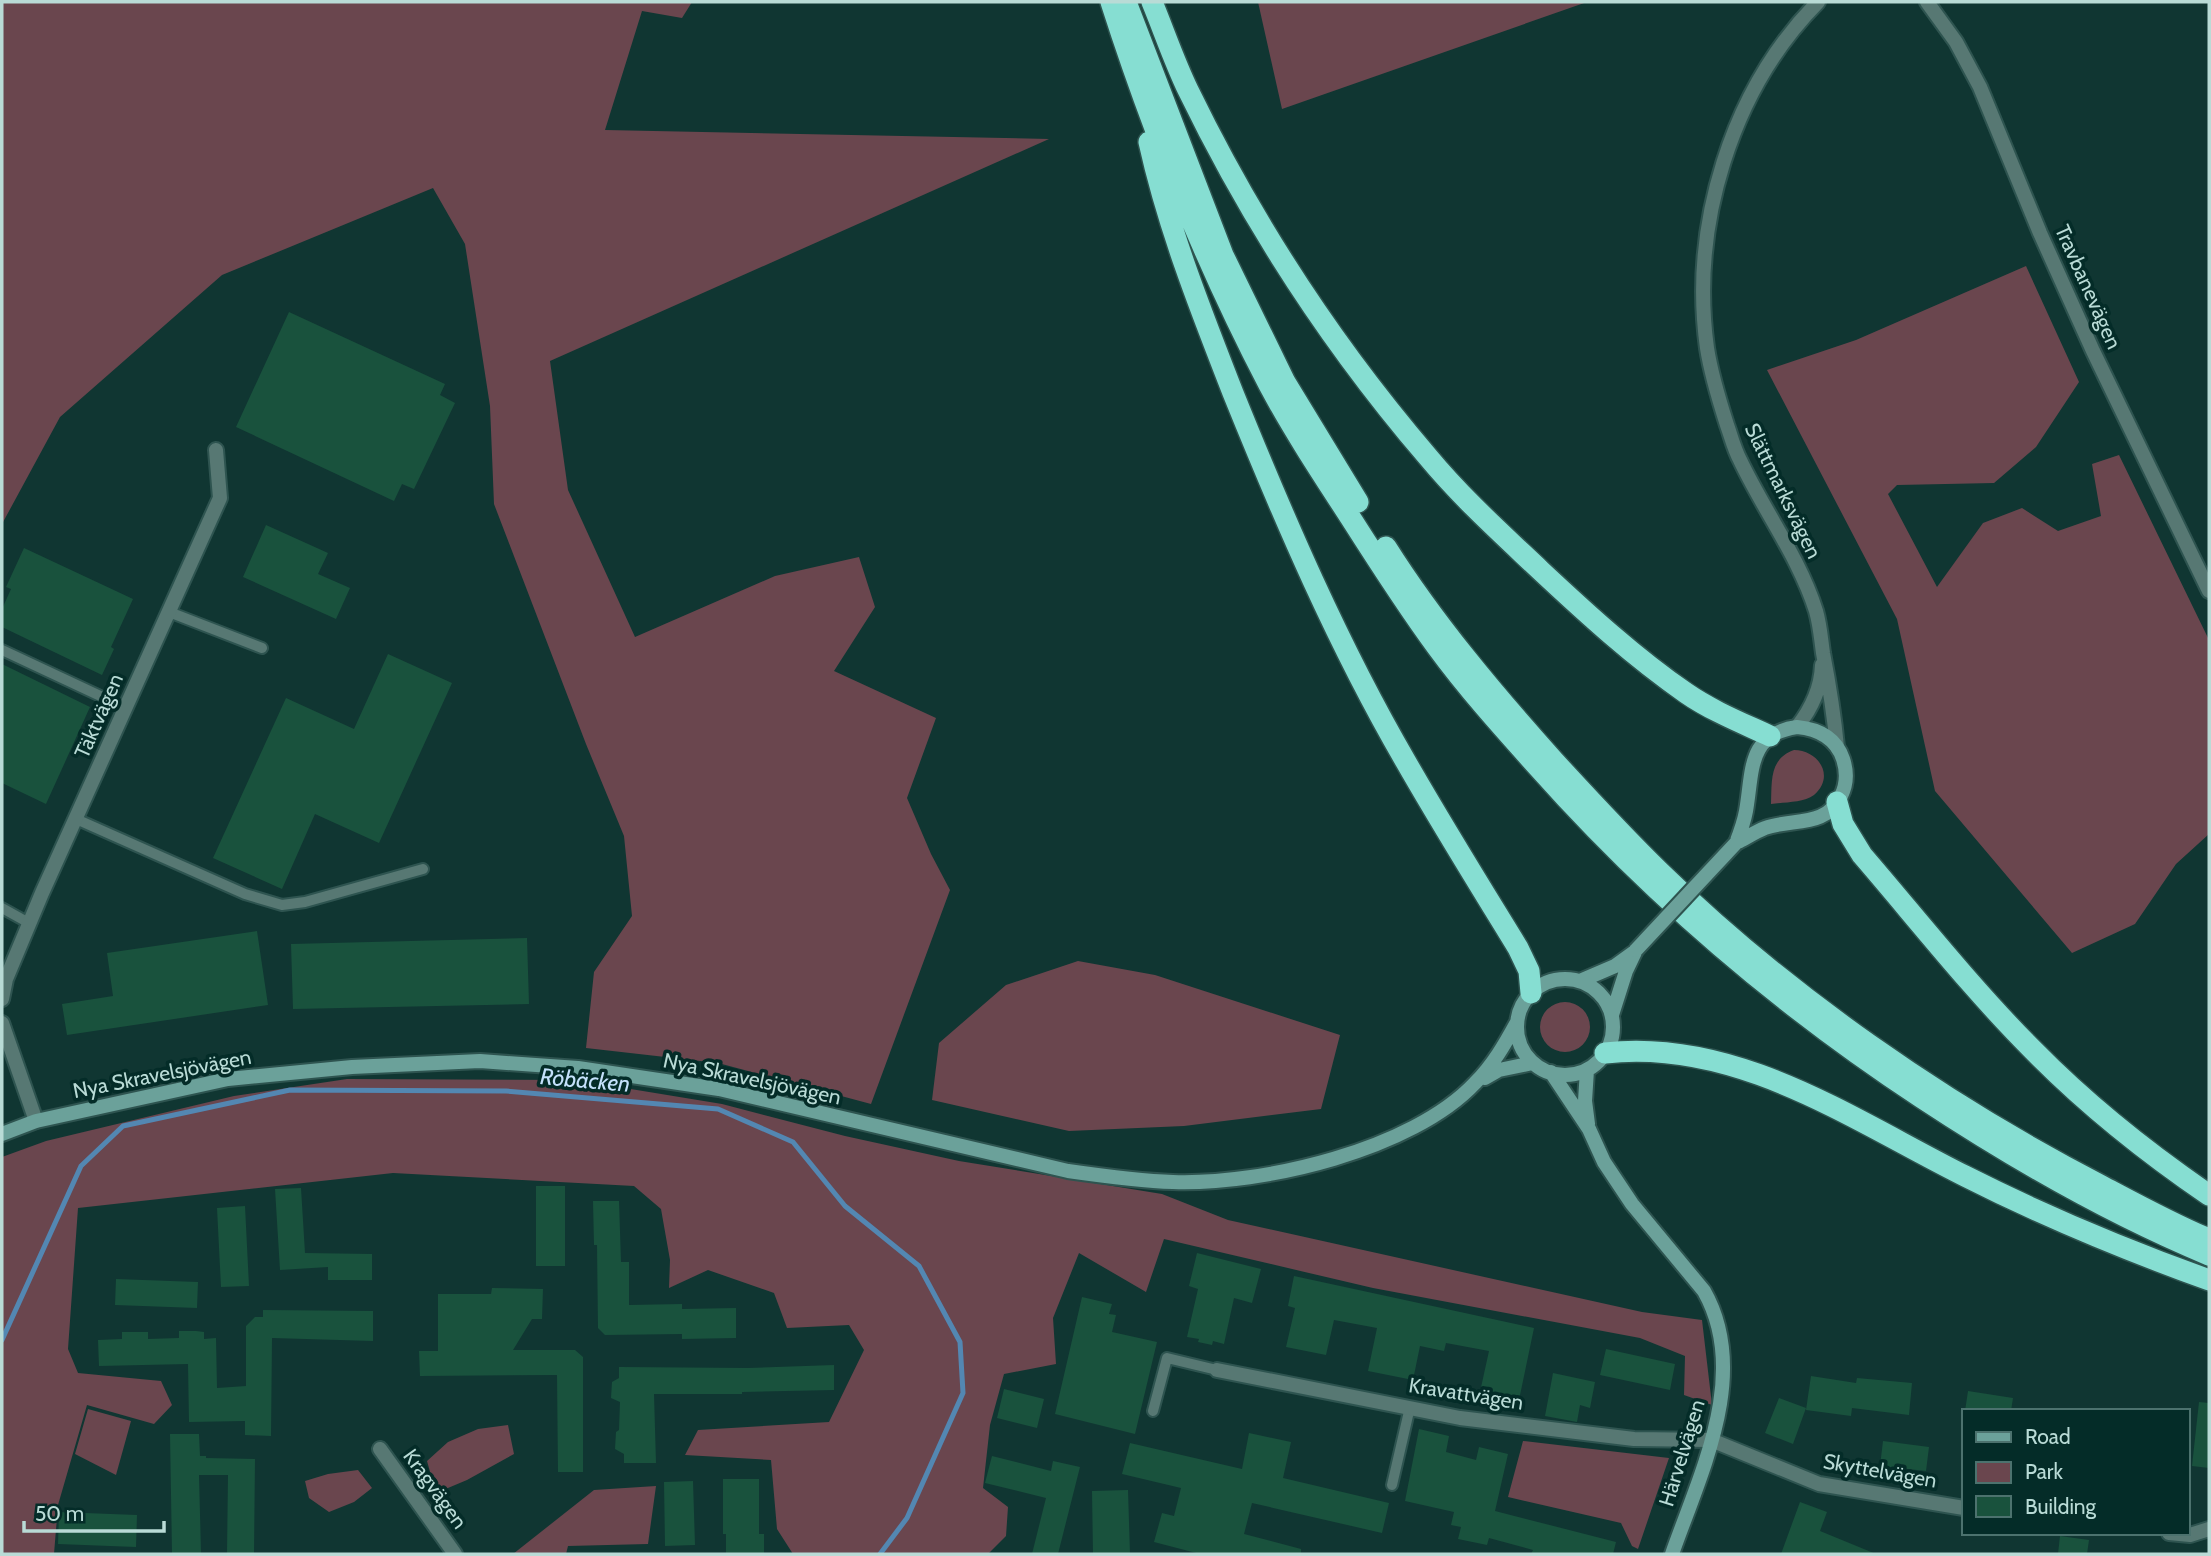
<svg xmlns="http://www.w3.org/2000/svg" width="2211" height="1556" font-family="Cabin,sans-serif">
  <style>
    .green { fill: #6a464e }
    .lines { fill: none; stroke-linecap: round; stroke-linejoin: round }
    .stream { stroke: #5387b2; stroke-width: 5 }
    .building { fill: #19523d }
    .lane-casing { stroke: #2e5450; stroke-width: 14 }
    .street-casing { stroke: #2e5450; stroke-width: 18 }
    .secondary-casing { stroke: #2e5450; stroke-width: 18 }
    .highway-casing { stroke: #2e5450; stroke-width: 24 }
    .lane { stroke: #577873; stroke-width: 10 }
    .street { stroke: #577873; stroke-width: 14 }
    .secondary { stroke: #6ba19a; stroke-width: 14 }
    .highway { stroke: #86ded2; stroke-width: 21 }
    .secondary-bridge-casing { stroke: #2e5450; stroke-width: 18; stroke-linecap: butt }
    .secondary-bridge { stroke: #6ba19a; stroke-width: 14 }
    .labels { text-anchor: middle; stroke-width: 7; stroke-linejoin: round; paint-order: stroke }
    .street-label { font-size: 21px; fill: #b9dbd6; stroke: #042c28 }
    .water-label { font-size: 23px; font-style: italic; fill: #c4e1fb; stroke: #042c28 }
  </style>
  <rect width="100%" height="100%" fill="#103632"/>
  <path class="green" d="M2,2h690l-10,16 -40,-7 -37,119 444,9 -499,222 18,129 67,147 140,-61 84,-19 16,50 -41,64 102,47 -29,80 24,56 19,36 -79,214 -153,-41 -132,-15 8,-76 38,-56 -8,-80 -38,-92 -92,-240 -4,-98 -25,-162 -32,-56 -211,87 -162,142 -58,107z
    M1258,2h329l-305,107z
    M2026,266l53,116 -43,65 -42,36 -97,2 -9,9 49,93 46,-64 39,-15 36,23 43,-15 -9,-52 27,-9 90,185v194l-33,30 -41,60 -63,29 -137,-162 -38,-172 -130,-249 89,-30z
    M1794,750c24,0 42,26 20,45 -11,8 -30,7 -43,9 1,-23 -2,-45 23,-54z
    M1078,961l77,14 185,60 -19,74 -137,17 -115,5 -137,-31 7,-57 67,-58z
    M1540 1027a25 25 0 1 1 50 0a25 25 0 1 1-50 0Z
    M347,1079l229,1 146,24 123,32 114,25 203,33 66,26 414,92 60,8 10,85 -28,-10 1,-39 -45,-18 -267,-50 -209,-49 -18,53 -67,-39 -26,65 3,46 -52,10 -14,51 -7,63 25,19 -2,29 -18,18h-195l-16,-25 -6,-69 -86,-5 13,-25 131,-8 35,-72 -15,-25 -62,3 -13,-35 -66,-23 -39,18 1,-28 -9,-51 -27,-23 -241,-13 -315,35 -10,141 10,24 83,8 11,24 -18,19 -67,-19 -29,100 -4,49h-52v-397l44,-16 188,-45z
    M88,1409l43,12 -15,54 -41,-21z
    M508,1425l6,29 -47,26 -31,13 -9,-32 21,-19 30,-13z
    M1523,1441l146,17 -31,91 -6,-3 -11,-23 -113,-26z
    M358,1470l14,18 -18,14 -25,10 -20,-14 -4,-17 23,-7z
    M656,1486l-8,58 -80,2 -2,8h-53l81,-64z"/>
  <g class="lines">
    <path class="stream" d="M2,1340l79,-174 42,-40 167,-36 216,1 212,18 75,33 52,64 74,60 41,76 3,51 -56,125 -27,36"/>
  </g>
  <path class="building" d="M289,312l156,72 -5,11 15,8 -41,86 -12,-5 -8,17 -158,-74z
    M266,525l62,28 -10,21 32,14 -14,31 -93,-42z
    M24,548l109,51 -22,48 3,2 -12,26 -100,-48v-18l9,-20 -5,-2z
    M388,654l64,29 -73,160 -64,-29 -33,75 -69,-31 73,-160 68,31z
    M2,664l88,43 -44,97 -44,-21z
    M257,931l11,74 -201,30 -5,-31 51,-8 -6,-43z
    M527,938l2,66 -236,5 -2,-65z
    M536,1186h29v80h-29z
    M301,1188l4,65 67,1v26h-44v-13l-48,3 -5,-81z
    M593,1201h26l2,61h8v43l53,-1v5l54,-1v30l-54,1v-5l-77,1 -7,-7 -1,-83h-3z
    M245,1206l4,80 -28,1 -4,-79z
    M1197,1253l64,16 -9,34 -18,-5 -10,46 -11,-3 -1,4 -14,-3 1,-3 -12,-2 11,-48 -9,-3z
    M1294,1276l240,52 -15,72 -39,-8 9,-41 -43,-8 -2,8 -24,-5 -7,34 -45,-9 9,-43 -43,-8 -8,35 -40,-8 9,-39 -7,-2z
    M116,1279l82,3 -1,26 -82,-3z
    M492,1288l51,1 -1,30h-10l-19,31h62l8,7v115h-25l-1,-97 -137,1 -1,-25h19v-57h53z
    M1082,1297l30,7 -3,10 7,1 -4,17 45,10 -22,92 -80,-20z
    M263,1310l110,1v30l-101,-3 -1,98 -26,-1v-14l-56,1 -1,-58 -89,2 -1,-26 24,-1v-7h26v7l31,-1v-7h17l8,1v7l12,-1 1,50 29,-2v-60l9,-9h8z
    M1606,1349l69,15 -5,26 -70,-15z
    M834,1365v25l-92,2v2h-88l2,69h-32v-9l-9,-5 1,-17 3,-2 1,-28 -9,-4 1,-16 7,-4v-11l129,1z
    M1553,1373l42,9 -5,26 -10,-3 -3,17 -32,-6z
    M1811,1376l45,7 1,-5 55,5 -3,32 -57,-7 -1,8 -45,-6z
    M1004,1389l40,10 -7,29 -40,-10z
    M1968,1391l45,7 -2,13h-46z
    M1779,1398l27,10 -13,36 -28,-11z
    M2199,1402l10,1v65l-17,-2z
    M1419,1429l30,7 -3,16 30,8 3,-13 29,7 -13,57 121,31 -3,12h-82l2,-4 -44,-12 -2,7 -29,-6 3,-12 -10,-2 3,-13 -49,-11z
    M1249,1433l42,9 -8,36 106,25 -7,30 -130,-30 -8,31 57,15v5h-101l-46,-12 8,-29 12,3 7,-28 -59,-14 8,-31 112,26z
    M170,1434h29l1,22h6v2l49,1 -1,95h-27l1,-79h-29l2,78h-29z
    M1883,1441l46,6 -3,24 -46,-5z
    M992,1456l59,15 2,-10 27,6 -22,87h-26l14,-56 -61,-15z
    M723,1479h36v55h5v20h-38v-20h-3z
    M693,1481l2,64 -30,1 -1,-64z
    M1128,1490l2,64h-37l-1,-63z
    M1800,1502l27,10 -7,19 56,23h-95z
    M59,1512l78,3 -1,32 -78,-3z
    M2060,1536l29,4 -2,14h-29z"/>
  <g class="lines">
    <g class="lane-casing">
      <path id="lane" d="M169,612l93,36
        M2,650l124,58
        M76,819l169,75 37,11 23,-3 118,-33
        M2,908l27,15
        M1153,1411l14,-53 50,12
        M1392,1485l18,-78"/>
    </g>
    <g class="street-casing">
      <path id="street" d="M1818,2c-87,88 -128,224 -111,346 4,26 12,52 20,77 4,11 7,24 13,35 24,51 59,97 76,151 4,14 5,28 7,42 6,31 11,62 14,94
        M1927,2l29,40 24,45 60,146 53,118 116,240
        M1797,727c15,-19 24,-38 25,-62
        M2,999l4,-20 36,-86 178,-395 -4,-48
        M2,1023l34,98
        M1217,1370l243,48 174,21 77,1 108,44 145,24
        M380,1449l75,105
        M2169,1533l21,2 19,-6"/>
    </g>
    <g class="secondary-casing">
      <path id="secondary" d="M1797,727c21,2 39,11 46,32 4,12 4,25 -2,37 -15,32 -48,22 -76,32 -10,4 -19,10 -29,15 4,-10 8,-21 10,-32 7,-39 1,-77 51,-84z
        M1517 1027a48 48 0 1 1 96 0a48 48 0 1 1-96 0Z
        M1580,981l35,-15 18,-13
        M1612,1015l14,-44 10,-21
        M1587,1070l-2,31 3,23
        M1551,1072l38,57 15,33 28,42 72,87c47,83 -4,183 -32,263
        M1485,1078l14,-8 34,-7
        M2,1134l34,-13 192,-42 124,-12 128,-6 98,7 141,21 349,82c35,5 70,10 105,11 90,3 239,-32 302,-99 18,-18 30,-39 42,-61"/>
    </g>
    <g class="highway-casing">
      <path id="highway" d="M1111,2c42,131 94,260 158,383 24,45 53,89 81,132 28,44 56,88 87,130 30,41 65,80 100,119 113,127 242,238 385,332 91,60 186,115 287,157
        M1126,2l97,253 62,127 73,120
        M1152,2c12,29 22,59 36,88 64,132 144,255 240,367 34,41 74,77 112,113 46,43 94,87 146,123 26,18 56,30 84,43
        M1149,142c19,86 52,169 84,251 51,126 105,252 173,369 36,63 74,124 112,186l11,23 2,22
        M1386,547c48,76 108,147 168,214 34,37 69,75 105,110 127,124 286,234 443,315 34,18 67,36 102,51
        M1837,802l6,22 19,31c56,65 110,134 171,195 54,55 113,102 176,145
        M1605,1053c132,-15 248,67 360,123 79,40 161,74 244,104"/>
    </g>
    <use href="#lane" class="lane"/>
    <use href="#street" class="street"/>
    <use href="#secondary" class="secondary"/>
    <use href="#highway" class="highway"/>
    <g class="secondary-bridge-casing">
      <path id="secondary-bridge" d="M1636,950l100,-107"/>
    </g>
    <use href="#secondary-bridge" class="secondary-bridge"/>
  </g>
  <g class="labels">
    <g class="street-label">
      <text transform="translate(2088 287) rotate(66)" y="7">Travbanevägen</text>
      <text transform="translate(1783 491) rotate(64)" y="7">Slättmarksvägen</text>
      <text transform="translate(99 716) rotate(-66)" y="7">Täktvägen</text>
      <text transform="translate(162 1074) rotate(-11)" y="7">Nya Skravelsjövägen</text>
      <text transform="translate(752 1079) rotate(12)" y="7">Nya Skravelsjövägen</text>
      <text transform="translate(1466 1394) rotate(9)" y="7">Kravattvägen</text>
      <text transform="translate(1682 1453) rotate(-73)" y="7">Härvelvägen</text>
      <text transform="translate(1880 1471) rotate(10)" y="7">Skyttelvägen</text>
      <text transform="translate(435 1489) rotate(54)" y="7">Kragvägen</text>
    </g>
    <g class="water-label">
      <text transform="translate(585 1080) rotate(5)" y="8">Röbäcken</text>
    </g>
  </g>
  <rect width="2211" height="1556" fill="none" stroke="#b9dbd6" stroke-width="7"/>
  <rect x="1962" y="1409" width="228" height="126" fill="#042c28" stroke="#4c726e" stroke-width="2"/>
  <rect x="1976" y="1432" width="35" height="10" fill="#6ba19a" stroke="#4c726e" stroke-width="2"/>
  <text x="2025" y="1444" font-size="21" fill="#b9dbd6">Road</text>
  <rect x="1976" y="1462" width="35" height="21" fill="#6a464e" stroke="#4c726e" stroke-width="2"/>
  <text x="2025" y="1479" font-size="21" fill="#b9dbd6">Park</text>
  <rect x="1976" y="1496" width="35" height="21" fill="#19523d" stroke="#4c726e" stroke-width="2"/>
  <text x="2025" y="1514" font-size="21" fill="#b9dbd6">Building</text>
  <path d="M24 1521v10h140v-10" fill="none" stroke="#b9dbd6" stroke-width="3.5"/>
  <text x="35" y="1521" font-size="21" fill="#b9dbd6" stroke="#042c28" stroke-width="5" paint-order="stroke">50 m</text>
</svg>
